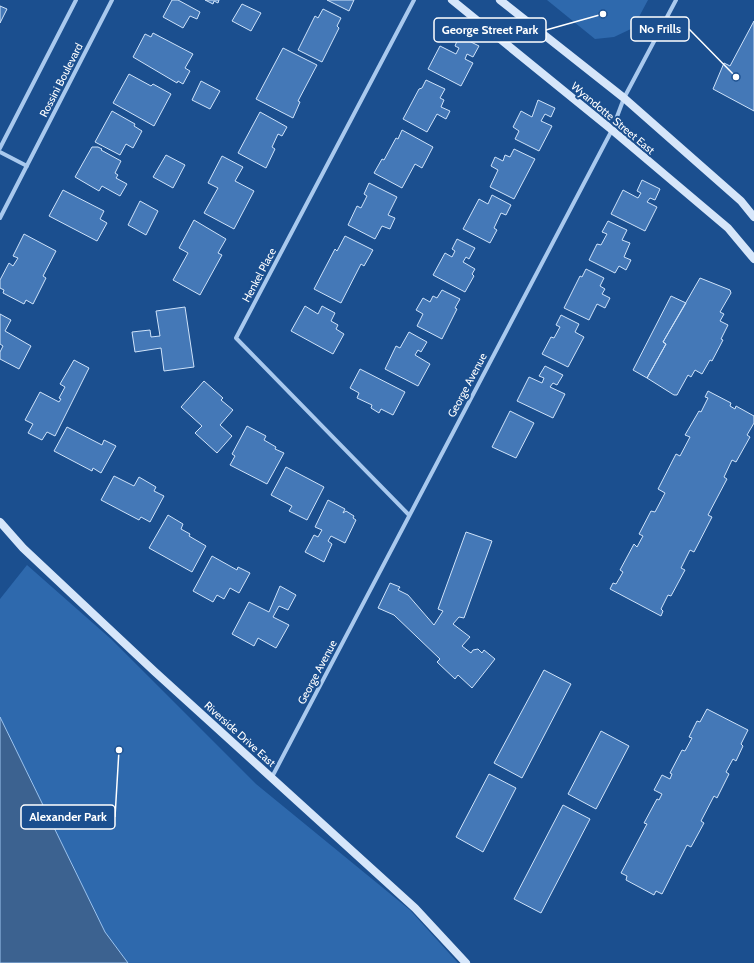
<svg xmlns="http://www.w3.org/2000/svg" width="754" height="963" font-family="Cabin,sans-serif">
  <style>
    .green { fill: #2e69ad }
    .water { fill: #3c6290; stroke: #9cc4f0 }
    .building { fill: #4478b7; stroke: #cfe3fa }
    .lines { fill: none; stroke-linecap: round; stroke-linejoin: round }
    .minor { stroke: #a9c9ee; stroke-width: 4 }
    .secondary { stroke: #d6e6fa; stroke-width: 8 }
    .labels { text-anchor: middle; stroke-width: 4; stroke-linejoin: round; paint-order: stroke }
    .street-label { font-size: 11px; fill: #fff; stroke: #1b4f8f }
    .leader { fill: none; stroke: #fff; stroke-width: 1.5 }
    .callout-dot { fill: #fff; stroke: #1b4f8f; stroke-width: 1.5 }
    .callout { fill: #1b4f8f; stroke: #fff; stroke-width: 1.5 }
    .callout-label { font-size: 12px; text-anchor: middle; font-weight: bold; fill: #fff }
  </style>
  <rect width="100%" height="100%" fill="#1b4f8f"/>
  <path class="green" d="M547,0h101l-15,28 -19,9 -19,2z
    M27,565l84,74 145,145 154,126 48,53h-330l-23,-31 -105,-215v-118z"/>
  <path class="water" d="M0,717l105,215 23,31h-128z"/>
  <path class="building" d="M172,0h6l22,12 -3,7 -7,-3 -7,12 -20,-11z
    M205,0h14l-1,3 -4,-2 -1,3z
    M327,0h27l-5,11z
    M242,4l19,9 -10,18 -19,-10z
    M0,6l7,3 -7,14z
    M323,9l18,9 -4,8 2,2 -17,34 -24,-12 17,-34 3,2z
    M754,21v90l-41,-22 11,-26 6,3z
    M153,33l40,21 -8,14 5,3 -7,13 -5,-3 -1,2 -44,-26 12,-23 6,3z
    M459,36l20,10 -6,11 -6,-3 -2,5 8,4 -12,23 -33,-17 12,-23 16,8 3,-6 -4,-2z
    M283,48l34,17 -19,36 2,1 -7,16 -37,-19z
    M129,74l22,12 2,-2 18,10 -17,32 -41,-23z
    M426,80l19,9 -5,9 4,2 -3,7 9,4 -4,8 -9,-5 -10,18 -24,-13 16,-30 3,-1z
    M201,81l19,10 -10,18 -18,-9z
    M538,100l17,8 -4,9 -6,-3 -4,7 11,5 -13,25 -24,-12 4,-8 -6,-4 8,-16 11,6z
    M112,111l23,13 -1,2 8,5 -9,17 -7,-4 -6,11 -25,-13z
    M260,112l27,15 -5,9 -4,-2 -6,13 3,2 -9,19 -28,-15z
    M402,130l31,17 -11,21 -7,-4 -13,24 -28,-15 8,-14 2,1 12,-22 2,1z
    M92,147h6l4,2 -1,1 20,11 -6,12 3,2 -2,3 11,6 -7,12 -18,-10 -3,5 -24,-14z
    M514,149l21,10 -21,40 -24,-12 8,-17 -7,-4 4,-9 8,4 2,-6 5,2z
    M166,155l19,10 -12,23 -20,-11z
    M222,156l21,11 -8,14 19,10 -20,38 -30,-16 14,-25 -10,-5z
    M642,180l18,9 -5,11 -5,-2 -3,4 10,5 -12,24 -34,-17 12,-24 15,8 3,-5 -4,-2z
    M369,183l28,14 -9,18 7,3 -5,11 -8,-3 -7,13 -27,-14 9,-19 4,2 6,-12 -3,-2z
    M63,190l41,21 -4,8 7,4 -10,18 -48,-25z
    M492,195l19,10 -5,10 -5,-2 -7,15 3,2 -7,13 -27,-14 16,-30 9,5z
    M140,201l18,10 -12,24 -18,-10z
    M194,220l32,19 -8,14 4,2 -22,40 -27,-15 15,-27 -9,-5z
    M608,221l19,9 -5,10 8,3 -6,14 7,3 -5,10 -7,-4 -4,7 -26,-13 8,-16 4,1 6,-11 -5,-2z
    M24,234l32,17 -13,25 3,2 -13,26 -7,-4 -2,4 -21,-11 1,-3 -4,-2v-8l9,-17 4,3 5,-8 -5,-2z
    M345,236l28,14 -9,16 -3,-2 -20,39 -27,-14 21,-40 2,2z
    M457,239l18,9 -6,11 -3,-2 -3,5 12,7 -3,5 2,2 -9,16 -32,-17 12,-22 7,4 3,-6 -3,-2z
    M586,269l18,9 -4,8 5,3 -3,5 8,4 -5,10 -8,-4 -8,16 -25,-12 16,-32 2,1z
    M700,278l30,12 1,3 -11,19 4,2 -4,7 8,4 -7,14 2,1 -11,21 -2,-1 -8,14 -7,-4 -4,7 -3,-2 -11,20h-3l-27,-17 19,-34 -3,-2z
    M442,290l18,9 -5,9 2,1 -15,30 -25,-13 6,-12 -7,-4 7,-12 7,4 3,-6 4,2z
    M671,296l15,7 -23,39 3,2 -19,34 -14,-8z
    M305,306l13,8 4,-8 13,7 -4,8 7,4 -2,4 8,5 -11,20 -42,-23z
    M185,307l9,60 -30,4 -3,-23 -26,4 -3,-20 18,-2 1,7 9,-1 -4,-25z
    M0,314l11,6 -6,11 26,15 -12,23 -19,-10v-7l3,-6 -3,-2z
    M561,315l18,9 -4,8 9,5 -16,30 -26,-13 9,-17 3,1 6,-11 -4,-2z
    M409,332l18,10 -6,10 -3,-2 -3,5 15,9 -12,22 -33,-17 11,-23 4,2z
    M74,360l15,8 -34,68 -8,-4 -5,8 -14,-7 5,-9 -8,-4 15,-28 19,10 2,-3 -2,-1 6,-11 -5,-3z
    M545,366l18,9 -6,10 -4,-2 -3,4 15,7 -12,24 -36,-17 12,-24 13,6 2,-5 -5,-2z
    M360,369l45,23 -12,23 -12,-6 -2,4 -8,-5 1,-3 -15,-7 2,-5 -9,-5z
    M204,381l19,17 -2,2 12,10 -13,15 12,11 -15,17 -22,-20 7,-7 -21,-19z
    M708,391l23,12 -1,3 5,3 1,-3 18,10v7l-7,12 3,2 -14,25 -4,-2 -8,17 3,2 -19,36 4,2 -18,35 -4,-2 -9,18 4,2 -14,26 -3,-1 -7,14 2,2 -2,5 -51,-27 3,-6 3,1 7,-12 -3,-2 14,-26 3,3 6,-11 -4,-2 12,-23 4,1 10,-19 -7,-4 18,-35 4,2 10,-19 -5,-2 14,-24 2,1 7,-14 -3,-1z
    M510,411l24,12 -18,35 -24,-11z
    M247,426l19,10 -2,4 12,7 -1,2 9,4 -17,31 -37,-19 5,-9 -3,-2z
    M67,427l35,18 2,-5 12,6 -15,27 -8,-5 -1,3 -38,-20z
    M286,467l38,20 -17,33 -18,-9 3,-5 -21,-11z
    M114,476l20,10 5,-9 17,10 -2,4 10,5 -14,26 -9,-5 -2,3 -38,-20z
    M328,500l17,9 -2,4 3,-2 8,5 -1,2 3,2 -11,23 -14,-7 -3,5 4,3 -8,18 -19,-10 9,-17 4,2 4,-7 -7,-3z
    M168,515l15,9 -2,5 9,5 -1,2 17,10 -14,26 -43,-24z
    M466,532l26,9 -28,77 -5,-1 -6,7 17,13 -8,9 9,7 2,-3 5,-1 4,4 2,-3 11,9 -23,29 -14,-13 -3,4 -18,-17 3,-3 -46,-44 -16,-7 12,-25 10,4 -2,3 10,5 26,30 9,-14 -5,-2z
    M212,556l25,14 1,-3 12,6 -11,20 -9,-5 -6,11 -7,-4 -4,7 -20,-11z
    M280,586l16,9 -8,15 -9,-4 -6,11 16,8 -13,23 -18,-10 -4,8 -22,-12 17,-32 20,10z
    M544,670l27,14 -49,94 -28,-15z
    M707,709l41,21 -7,14 2,2 -7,15 -3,-2 -7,13 3,2 -12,24 -3,-2 -13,25 3,2 -13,24 -4,-2 -25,49 -6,-3 -2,4 -28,-15 1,-4 -6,-3 26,-49 -3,-1 13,-24 2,1 3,-6 -8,-4 8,-15 8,4 2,-5 -2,-1 12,-23 3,1 7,-13 -3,-1 8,-16 3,1z
    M601,731l28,15 -33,63 -28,-15z
    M489,774l27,14 -33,64 -27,-15z
    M563,805l27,14 -49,94 -27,-14z"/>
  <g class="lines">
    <path class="minor" d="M0,148l76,-148
      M0,152l27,14
      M0,218l112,-218
      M409,515l-173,-177 178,-338
      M272,777l340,-647 12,-32 52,-98"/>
    <path class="secondary" d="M452,0l160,130 116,98 26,31
      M500,0l124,98 117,103 13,16
      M0,522l23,26 131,123 261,237 51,55"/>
  </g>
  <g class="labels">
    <g class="street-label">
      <text transform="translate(61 80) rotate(-63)" y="4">Rossini Boulevard</text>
      <text transform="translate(613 118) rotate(40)" y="4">Wyandotte Street East</text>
      <text transform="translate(259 275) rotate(-62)" y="4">Henkel Place</text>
      <text transform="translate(467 385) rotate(-62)" y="4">George Avenue</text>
      <text transform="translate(317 672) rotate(-62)" y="4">George Avenue</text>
      <text transform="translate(240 734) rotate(42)" y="4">Riverside Drive East</text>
    </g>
  </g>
  <path class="leader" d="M736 77L689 29M603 14L546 30M119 750L115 817"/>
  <g class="callout-dot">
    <circle cx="736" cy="77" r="4"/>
    <circle cx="603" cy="14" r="4"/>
    <circle cx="119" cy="750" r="4"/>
  </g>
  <g class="callout">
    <rect x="631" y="17" width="58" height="24" rx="4"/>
    <rect x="434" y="18" width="112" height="24" rx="4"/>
    <rect x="21" y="805" width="94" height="24" rx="4"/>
  </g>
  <g class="callout-label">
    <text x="660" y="33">No Frills</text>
    <text x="490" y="34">George Street Park</text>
    <text x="68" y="821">Alexander Park</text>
  </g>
</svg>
